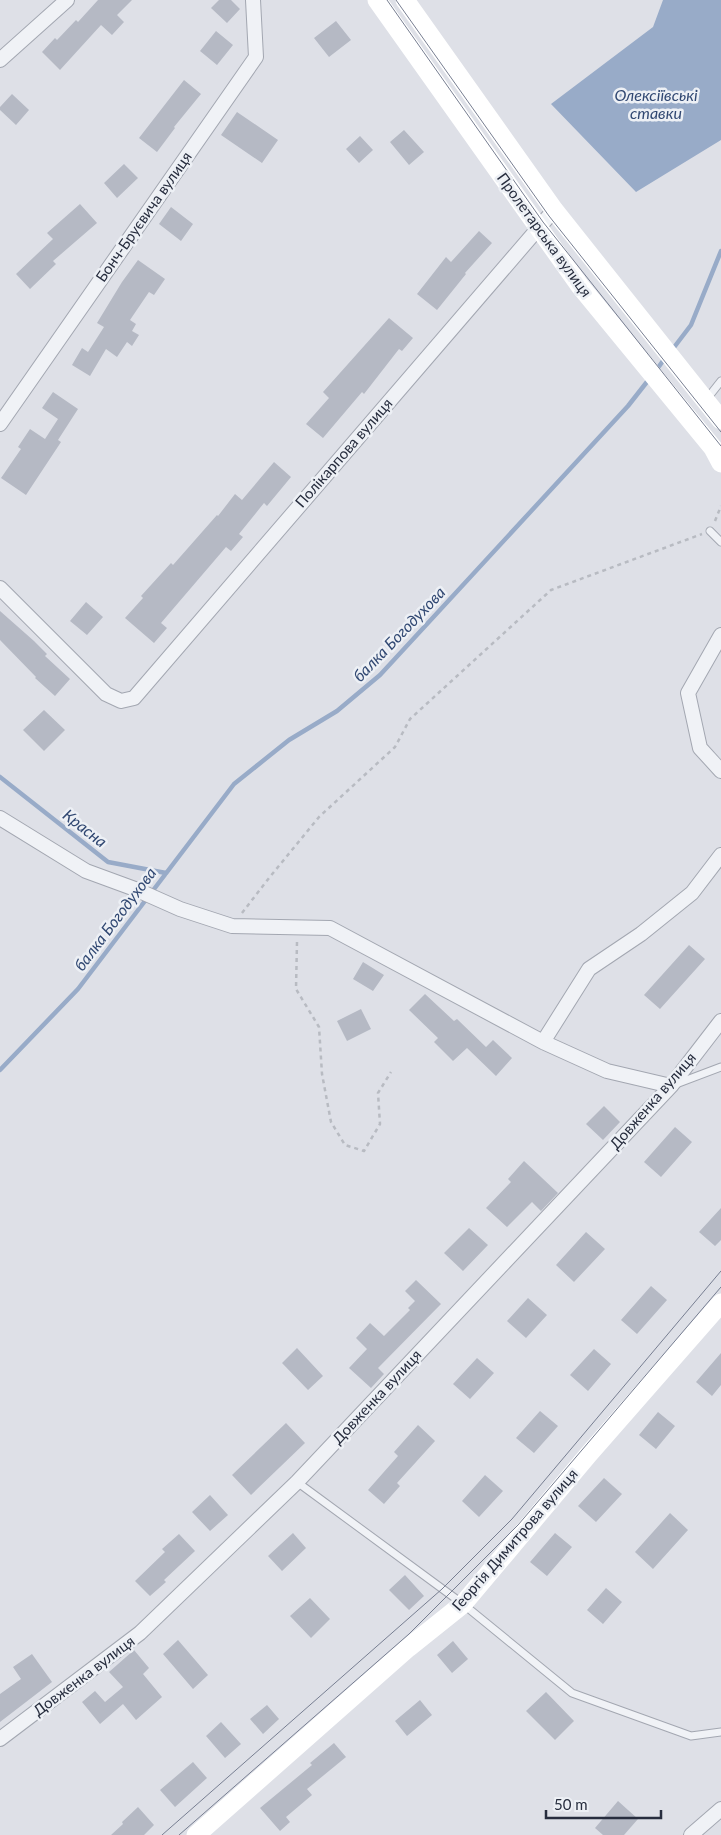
<svg xmlns="http://www.w3.org/2000/svg" width="721" height="1835" font-family="Lato,sans-serif">
  <style>
    .water { fill: #98abc8 }
    .lines { fill: none; stroke-linecap: round; stroke-linejoin: round }
    .stream { stroke: #98abc8; stroke-width: 4.5 }
    .building { fill: #b5b9c4 }
    .lane-casing { stroke: #a3a7b1; stroke-width: 9 }
    .street-casing { stroke: #a3a7b1; stroke-width: 16 }
    .path { stroke: #b8bbc2; stroke-width: 2.5; stroke-dasharray: 4 4; stroke-linecap: butt }
    .lane { stroke: #f0f2f6; stroke-width: 7 }
    .street { stroke: #f0f2f6; stroke-width: 14 }
    .secondary { stroke: #fff; stroke-width: 19 }
    .tram { stroke: #777e91; stroke-width: 1 }
    .labels { text-anchor: middle; stroke-width: 5; stroke-linejoin: round; paint-order: stroke }
    .street-label { font-size: 15px; fill: #272d3e; stroke: #edf0f5 }
    .water-label { font-size: 16px; font-style: italic; fill: #314872; stroke: #edf0f5 }
  </style>
  <rect width="100%" height="100%" fill="#dee0e7"/>
  <path class="water" d="M663,0h58v140l-85,52 -85,-88 102,-77z"/>
  <g class="lines">
    <path class="stream" d="M672,350l19,-25 30,-74
      M655,372l10,-14
      M0,777l108,85 58,11
      M0,1070l78,-81 156,-205 55,-44 48,-29 43,-36 248,-269 22,-28"/>
  </g>
  <path class="building" d="M98,0h34l-15,15 7,7 -12,13 -11,-10 -41,45 -18,-18 13,-14 2,2 19,-20 2,2z
    M219,0h12l9,9 -13,14 -16,-15z
    M336,21l15,19 -22,17 -15,-19z
    M216,31l17,14 -16,20 -17,-14z
    M184,80l17,14 -27,33 1,1 -18,24 -18,-14z
    M12,94l17,16 -13,15 -16,-15v-3z
    M237,112l41,28 -16,23 -41,-28z
    M404,130l20,22 -15,13 -19,-23z
    M360,136l13,14 -14,13 -13,-14z
    M124,164l14,14 -21,20 -13,-15z
    M80,204l17,19 -44,38 3,3 -26,25 -14,-15 37,-35 -6,-6z
    M171,207l22,17 -12,17 -22,-17z
    M479,231l13,12 -27,30 1,1 -29,36 -20,-16 29,-37 5,5z
    M138,260l27,19 -11,16 -5,-3 -19,28 6,4 -4,7 7,4 -7,11 -5,-4 -10,15 -11,-8 -16,27 -18,-11 10,-17 6,4 16,-25 -7,-4 25,-41z
    M389,318l24,20 -11,13 -3,-2 -35,45 -2,-2 -39,46 -17,-14 23,-26 -6,-6z
    M53,392l25,17 -20,31 3,2 -35,53 -25,-17 20,-29 -3,-2 12,-18 15,10 13,-20 -16,-11z
    M274,462l17,15 -24,29 -3,-3 -25,31 4,3 -12,14 -5,-4 -65,76 6,5 -13,15 -29,-25 18,-20 -2,-2 30,-33 2,2 44,-50 1,1 17,-22 7,6z
    M86,602l17,15 -16,18 -17,-14z
    M0,611l34,30 13,13 -2,2 25,23 -15,17 -20,-18 1,-1 -36,-37z
    M44,710l21,20 -21,21 -21,-21z
    M689,945l16,14 -45,50 -16,-14z
    M363,962l21,13 -11,16 -20,-12z
    M425,994l29,27 3,-2 29,28 7,-7 19,18 -16,18 -29,-28 -14,13 -19,-19 4,-4 -29,-28z
    M361,1009l10,20 -24,12 -10,-20z
    M604,1106l16,16 -17,18 -17,-16z
    M675,1127l17,15 -31,35 -17,-15z
    M524,1161l34,32 -17,18 -9,-9 -25,25 -21,-19 25,-26 -3,-3z
    M721,1208v32l-6,6 -16,-14z
    M469,1228l19,17 -25,26 -19,-18z
    M586,1232l19,17 -31,33 -18,-17z
    M416,1280l25,24 -63,64 6,6 -13,14 -22,-20 18,-19 -11,-11 14,-15 14,13 26,-26 -2,-2 7,-7 -10,-10z
    M651,1286l16,14 -30,34 -16,-14z
    M528,1298l19,17 -21,23 -19,-17z
    M297,1348l26,28 -15,14 -26,-27z
    M594,1349l17,15 -23,27 -18,-16z
    M721,1353v32l-9,11 -16,-14z
    M477,1358l17,15 -24,26 -17,-15z
    M540,1411l18,15 -24,27 -18,-15z
    M658,1412l17,14 -19,23 -17,-14z
    M286,1423l19,20 -54,52 -19,-20z
    M418,1425l17,16 -38,42 3,3 -16,18 -16,-14 30,-34 -4,-4z
    M485,1475l18,16 -24,26 -17,-16z
    M604,1478l18,16 -26,28 -18,-16z
    M210,1495l18,20 -18,16 -18,-19z
    M670,1513l18,17 -35,39 -18,-17z
    M293,1533l13,15 -24,23 -14,-15z
    M555,1533l17,14 -25,29 -17,-14z
    M179,1534l16,17 -31,29 2,2 -16,14 -15,-15 30,-29 -3,-3z
    M405,1575l19,21 -15,14 -20,-20z
    M606,1588l16,14 -19,22 -16,-14z
    M310,1598l20,21 -19,19 -21,-22z
    M178,1640l30,35 -15,14 -30,-35z
    M453,1641l15,18 -16,14 -15,-18z
    M134,1650l15,18 -6,6 19,23 -26,23 -13,-16 -23,20 -18,-22 13,-11 10,11 18,-15 -14,-15z
    M32,1654l20,28 -52,40v-28l21,-15 -8,-12z
    M546,1692l28,29 -19,19 -29,-29z
    M420,1700l12,15 -25,21 -12,-15z
    M267,1705l12,14 -16,15 -13,-15z
    M221,1722l20,22 -16,14 -19,-22z
    M334,1743l12,14 -39,32 5,6 -26,22 4,5 -10,9 -20,-23 52,-43 -2,-2z
    M193,1762l14,16 -32,29 -15,-17z
    M618,1801l20,18 -14,16h-21l-8,-7z
    M138,1807l16,18 -10,10h-33l12,-11 -1,-2z"/>
  <g class="lines">
    <g class="lane-casing">
      <path id="lane" d="M706,400l15,-19
        M710,531l11,11
        M676,1084l45,-17
        M297,1482l166,122 109,89 119,43 30,-4"/>
    </g>
    <g class="street-casing">
      <path id="street" d="M0,60l67,-60
        M0,424l256,-367 -3,-57
        M0,588l106,106 15,7 13,-3 420,-488
        M721,635l-33,58 12,55 21,23
        M0,818l86,53 49,18 45,20 52,17 98,2 213,114 64,29 64,15
        M543,1042l46,-73 52,-35 51,-41 29,-38
        M0,1739l140,-106 157,-151 374,-396 50,-65
        M691,1835l30,-26"/>
    </g>
    <path class="path" d="M715,521l6,-15
      M242,913l27,-35 50,-61 76,-70 15,-28 141,-129 151,-56
      M297,942l-1,47 23,38 3,47 9,48 14,23 19,6 16,-27 -2,-31 13,-21"/>
    <use href="#lane" class="lane"/>
    <use href="#street" class="street"/>
    <path class="secondary" d="M377,0l203,286 133,162 8,15
      M405,0l149,210 167,210
      M196,1835l212,-187 55,-44 125,-149 133,-152"/>
    <path class="tram" d="M387,0l156,222 178,224
      M396,0l153,216 172,216
      M162,1835l280,-246 70,-70 209,-248
      M179,1835l230,-201 109,-109 203,-238"/>
  </g>
  <g class="labels">
    <g class="street-label">
      <text transform="translate(144 217) rotate(-55)" y="5">Бонч-Бруєвича вулиця</text>
      <text transform="translate(544 235) rotate(54)" y="5">Пролетарська вулиця</text>
      <text transform="translate(344 453) rotate(-49)" y="5">Полікарпова вулиця</text>
      <text transform="translate(653 1101) rotate(-49)" y="5">Довженка вулиця</text>
      <text transform="translate(377 1397) rotate(-47)" y="5">Довженка вулиця</text>
      <text transform="translate(515 1540) rotate(-49)" y="5">Георгія Димитрова вулиця</text>
      <text transform="translate(84 1676) rotate(-37)" y="5">Довженка вулиця</text>
    </g>
    <g class="water-label">
      <text x="656" y="101">Олексіївські<tspan x="656" dy="18">ставки</tspan></text>
      <text transform="translate(399 634) rotate(-46)" y="6">балка Богодухова</text>
      <text transform="translate(85 828) rotate(38)" y="6">Красна</text>
      <text transform="translate(115 919) rotate(-53)" y="6">балка Богодухова</text>
    </g>
  </g>
  <path d="M546 1810v8h115v-8" fill="none" stroke="#272d3e" stroke-width="2.5"/>
  <text x="554" y="1810" font-size="15" fill="#272d3e" stroke="#edf0f5" stroke-width="4" paint-order="stroke">50 m</text>
</svg>
